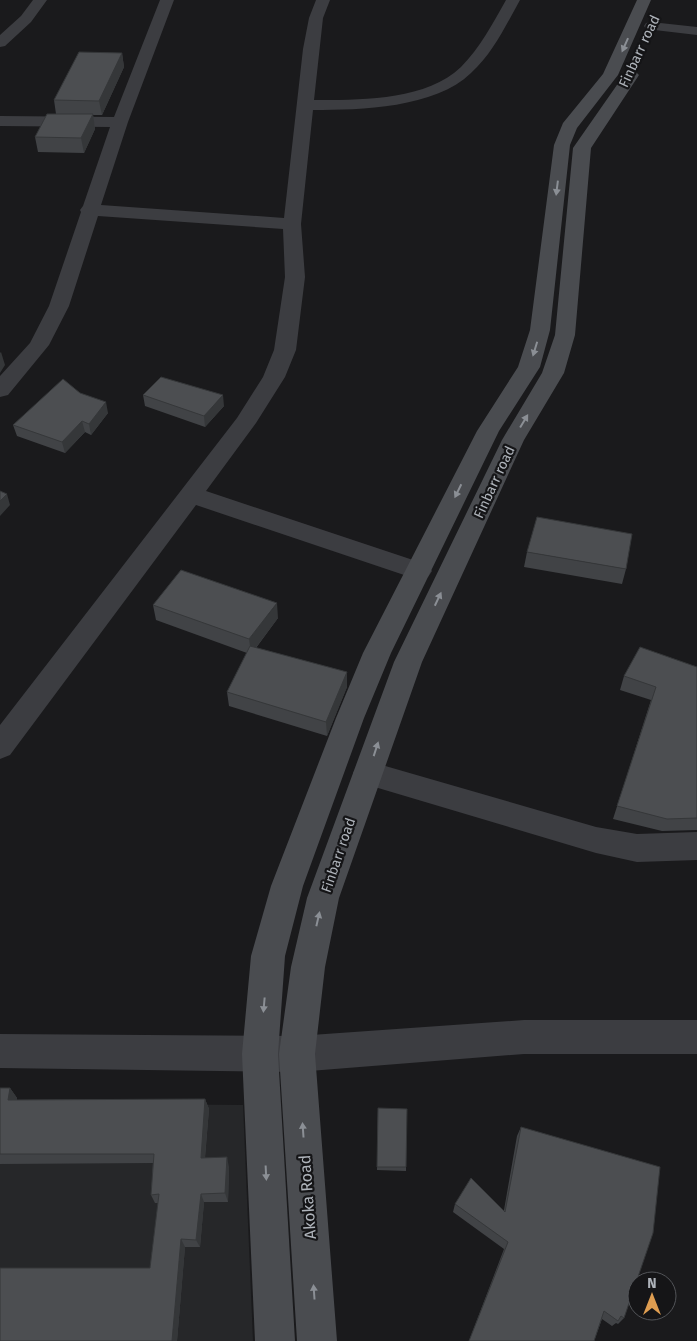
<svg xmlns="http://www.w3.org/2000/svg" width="697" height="1341" font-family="'Fira Sans',sans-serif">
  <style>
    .built { fill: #262729 }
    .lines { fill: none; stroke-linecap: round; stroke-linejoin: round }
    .minor { fill: #3c3d41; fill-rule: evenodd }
    .secondary { fill: #4a4c50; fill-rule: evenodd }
    .wall { fill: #414346 }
    .shaded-wall { fill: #353739 }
    .building { fill: #4c4e51; stroke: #353739 }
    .oneway { fill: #8b8f95 }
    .labels { text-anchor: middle; stroke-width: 4.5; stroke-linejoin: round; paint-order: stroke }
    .street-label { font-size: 14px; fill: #aeb3ba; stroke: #151517 }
    .near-street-label { font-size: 16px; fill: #aeb3ba; stroke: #151517 }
  </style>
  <rect width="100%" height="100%" fill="#1a1a1c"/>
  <path class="built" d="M0,1103l243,2 10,236h-253z"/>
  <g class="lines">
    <path class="minor" d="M33,0h14l-16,22 -26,24 -5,1v-12l21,-19z
      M160,0h14l-46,122 -27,83 183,13 19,-169 6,-31 7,-18h14l-7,18 -9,82c46,0 111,1 147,-33 19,-19 32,-44 45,-67h14c-14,25 -27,53 -49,73 -36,35 -110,37 -158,37l-12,114 4,53 -9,73 -11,27 -29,46 -50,68 222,74 4,6 -4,6 -9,3 -223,-75 -186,250 -10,4v-34l237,-307 26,-41 11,-27 11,-73 -2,-48 -185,-13 -29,90 -20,39 -41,50 -8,2v-21l30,-33 19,-37 32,-94 -1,-2 3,-4 27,-79 -110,-1v-10l114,1z
      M651,22l46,5v8l-51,-6 -2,-3 2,-3z
      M368,761l228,66 41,7 60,-2v28l-60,2 -41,-9 -238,-71 -5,-9 5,-9z
      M524,1020h173v34h-173l-227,18 -297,-4v-34l297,2z"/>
    <path class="secondary" d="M637,0h14l-33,75 -41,53 -7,17 -20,185 -10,37 -41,64 -108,222 -27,65 -61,168 -18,70 -7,98 17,287h-40l-13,-287 9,-98 20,-70 65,-168 27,-65 114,-222 41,-64 12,-37 24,-185 9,-22 40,-49z
      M631,70l5,2 3,3 -48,73 -16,187 -11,38 -40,67 -102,222 -83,236 -14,69 -10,87 22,287h-40l-18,-287 12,-87 16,-69 87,-236 108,-222 40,-67 13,-38 18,-187 53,-76z"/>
  </g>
  <path class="wall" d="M122,53l2,14 -22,48h-9l2,14 -11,24 -46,-1 -3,-15 21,-23 -2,-14z
    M80,393l28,20 -17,22 -6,-3 -20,21 -48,-17 -4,-11z
    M143,395l81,11 -19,21 -60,-21z
    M527,552l99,17 -4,15 -98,-17z
    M153,605l125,13 -22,30 91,24v15l-20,49 -98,-30 -2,-14 20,-39 -91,-33z
    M697,667v163l-35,1 -49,-12 38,-119 -31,-10 4,-14z
    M0,1088h10l7,10v2l188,-1 4,10 -4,49 24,9 -1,35h-24l-4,45h-15l-8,94h-177l150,-73 8,-65h-3l-4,-8 2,-32 -153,1z
    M378,1108l28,59v4l-29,-1z
    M521,1127l103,191 -6,6 -2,-1 -4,3 -10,-7 -8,22h-125l35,-92 -51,-37 2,-8 49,6 13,-74z"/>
  <path class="shaded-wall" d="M122,53l2,14 -22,48 -3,-14z
    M93,114l2,15 -11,24 -3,-15z
    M1,352l4,13 -5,8v-20z
    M223,395l1,11 -19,21 -1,-11z
    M106,402l2,11 -17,22 -2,-11z
    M82,421l3,11 -20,21 -3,-11z
    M7,494l3,11 -10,11v-15z
    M277,603l1,15 -27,36 -2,-15z
    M347,672v15l-20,49 -1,-14z
    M10,1088l7,10 -2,12 -7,-10z
    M205,1099l4,10 -5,58 -3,-9z
    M227,1157l2,10 -1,35 -3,-9z
    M201,1194l3,8 -4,45 -4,-7z
    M181,1239l4,8 -8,94h-5z"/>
  <path class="building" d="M79,52l43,1 -23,48 -45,-1z
    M47,114h46l-12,24 -46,-1z
    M161,377l62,18 -19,21 -61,-21z
    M63,379l17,14 26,9 -17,22 -7,-3 -20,21 -49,-17z
    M0,491l7,3 -7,7z
    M537,517l95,17 -6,35 -99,-17z
    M181,570l96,33 -28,36 -96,-34z
    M250,646l97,26 -21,50 -99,-30z
    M640,647l57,20v151l-30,1 -50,-13 39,-119 -32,-11z
    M0,1088h10l-2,12 197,-1 -4,59 26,-1 -2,36 -24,1 -5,46 -15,-1 -9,102h-172v-73h150l9,-74 -8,1 3,-41h-154z
    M378,1108l29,1 -1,58h-29z
    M521,1127l139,40 -7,66 -29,85 -3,-2 -3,5 -14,-10 -10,30h-125l39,-99 -53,-38 16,-26 34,34z"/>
  <defs><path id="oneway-solid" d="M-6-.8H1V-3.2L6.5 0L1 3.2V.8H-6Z" transform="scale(1.25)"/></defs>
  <g class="oneway">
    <use href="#oneway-solid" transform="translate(625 45) rotate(114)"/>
    <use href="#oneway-solid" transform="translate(557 188) rotate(97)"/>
    <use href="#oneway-solid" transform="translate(535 349) rotate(107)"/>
    <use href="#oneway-solid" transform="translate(524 421) rotate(-59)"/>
    <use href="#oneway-solid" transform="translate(458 491) rotate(116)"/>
    <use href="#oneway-solid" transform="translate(438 599) rotate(-65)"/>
    <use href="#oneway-solid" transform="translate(376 749) rotate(-72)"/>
    <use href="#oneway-solid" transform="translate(318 919) rotate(-77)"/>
    <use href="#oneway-solid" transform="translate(264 1005) rotate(95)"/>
    <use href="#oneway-solid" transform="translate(303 1130) rotate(-94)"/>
    <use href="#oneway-solid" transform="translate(266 1173) rotate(87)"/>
    <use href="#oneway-solid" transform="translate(314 1292) rotate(-94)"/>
  </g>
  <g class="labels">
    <g class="street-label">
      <text transform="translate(639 51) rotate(-65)" y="5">Finbarr road</text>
      <text transform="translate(494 482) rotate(-65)" y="5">Finbarr road</text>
      <text transform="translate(338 855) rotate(-71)" y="5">Finbarr road</text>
    </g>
    <g class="near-street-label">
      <text transform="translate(307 1197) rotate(-94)" y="6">Akoka Road</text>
    </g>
  </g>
  <g transform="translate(652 1296)"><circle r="24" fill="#151517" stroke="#525458"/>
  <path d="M0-4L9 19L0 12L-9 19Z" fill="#de9d51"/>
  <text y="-8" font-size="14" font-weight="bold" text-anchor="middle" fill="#aeb3ba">N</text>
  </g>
</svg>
